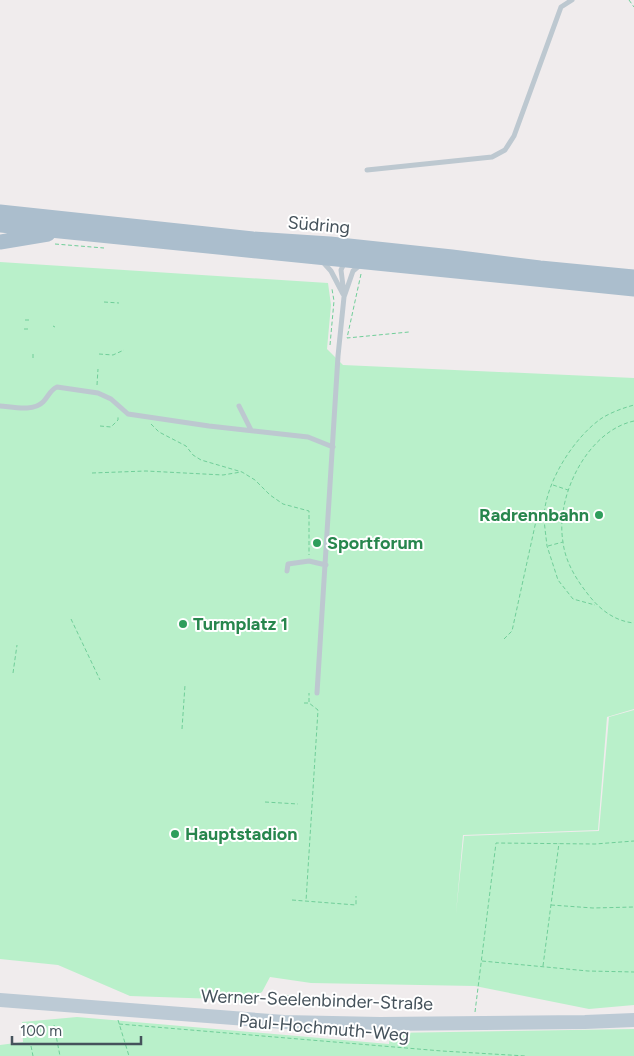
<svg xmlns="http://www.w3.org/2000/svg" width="634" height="1056" font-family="Figtree,sans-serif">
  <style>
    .green { fill: #b9f0ca }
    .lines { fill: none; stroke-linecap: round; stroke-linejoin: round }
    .path { stroke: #70ce99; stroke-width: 1; stroke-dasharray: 4 2.5; stroke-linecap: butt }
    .lane { stroke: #bdc8d0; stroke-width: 5 }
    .secondary { stroke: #bccad5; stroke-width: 14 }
    .primary { stroke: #abbecd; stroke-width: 15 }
    .leisure-dot { fill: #2e9e5b; stroke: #fff; stroke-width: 2 }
    .labels { text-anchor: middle; stroke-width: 4; stroke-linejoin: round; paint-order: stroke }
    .street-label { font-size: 18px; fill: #45525b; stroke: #fff }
    .leisure-label { font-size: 18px; font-weight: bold; fill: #27864d; stroke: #fff; text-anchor: start }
  </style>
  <rect width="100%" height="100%" fill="#f0eced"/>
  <path class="green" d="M0,262l328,21 3,22 -4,44 16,16 291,13v331l-27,8 -9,113 -135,5 -7,78 8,-77 135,-5 10,-114 25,-7v295l-45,4 -114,-23 -164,-3 -41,-6 -8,15 -15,8 -117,-4 -72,-31 -58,-6z
    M77,1017l312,27 1,-11 244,-4v27h-634v-11l23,-3 -1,-20z"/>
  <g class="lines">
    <path class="path" d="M629,0l5,7
      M55,244l49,4
      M361,274l-14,64 62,-6
      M104,302l15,1
      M25,320h6
      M53,326l2,1
      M24,329h6
      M330,345l4,-44 -2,-12
      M99,354l14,1 11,-5
      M33,358v-4
      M97,385l1,-16
      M634,421c-47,10 -79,76 -71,121 2,19 13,37 24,51 12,16 27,28 47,30
      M151,424l8,8 27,14 7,9 8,5 41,12 13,8 15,15 13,9 26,7v44
      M100,426l11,1 7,-7v-5
      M92,473l54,-2 77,4 18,-3
      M553,485l15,5
      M544,519c0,-35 30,-82 58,-101 10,-6 21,-10 32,-13
      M548,546l15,-4
      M71,619l29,61
      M504,639l8,-8 24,-110 8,-1 3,26 11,34 15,19 22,6
      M13,673l4,-28
      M309,702v-9
      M304,703h5l9,7 -12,191
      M182,729l3,-44
      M265,802l33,2
      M292,900l64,5v-9
      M551,905l42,3 41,-1
      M482,961l106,10 46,1
      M543,966l16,-123
      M286,996l34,2
      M475,1012l21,-169 99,1 39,-3
      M118,1020l11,36
      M119,1024l323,27 84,5
      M54,1025l6,31
      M31,1046l2,10"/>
    <path class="lane" d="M367,170l125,-13 13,-7 9,-14 47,-129 11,-7
      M322,261l9,10 12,23
      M344,294l-3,-24 4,-9
      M0,406c13,1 33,6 43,-4 5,-5 7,-12 14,-15l41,6 13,6 17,15 81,12 99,11 25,10
      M239,406l12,24
      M287,571l1,-7 21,-3 17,4
      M317,693l21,-337 6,-59 9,-26 7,-6"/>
    <path class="secondary" d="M0,1000l284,22 96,2 205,-2 49,-2"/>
    <path class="primary" d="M0,212l253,27 77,5 122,13 88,11 94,9
      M0,225l634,64
      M0,242l48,-8"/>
  </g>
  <g class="leisure-dot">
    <circle cx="599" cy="515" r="5"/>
    <circle cx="317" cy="543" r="5"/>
    <circle cx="183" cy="624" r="5"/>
    <circle cx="175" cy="834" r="5"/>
  </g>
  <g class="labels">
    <g class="street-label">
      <text transform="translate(319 225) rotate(5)" y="6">Südring</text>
      <text transform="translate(317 1000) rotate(2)" y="6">Werner-Seelenbinder-Straße</text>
      <text transform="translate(324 1028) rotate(5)" y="6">Paul-Hochmuth-Weg</text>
    </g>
    <g class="leisure-label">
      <text x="589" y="521" text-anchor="end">Radrennbahn</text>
      <text x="327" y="549">Sportforum</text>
      <text x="193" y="630">Turmplatz 1</text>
      <text x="185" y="840">Hauptstadion</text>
    </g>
  </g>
  <path d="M12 1036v8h129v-8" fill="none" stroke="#45525b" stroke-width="2.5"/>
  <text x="20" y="1036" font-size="15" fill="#45525b" stroke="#ffffff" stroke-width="4" paint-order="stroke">100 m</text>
</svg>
